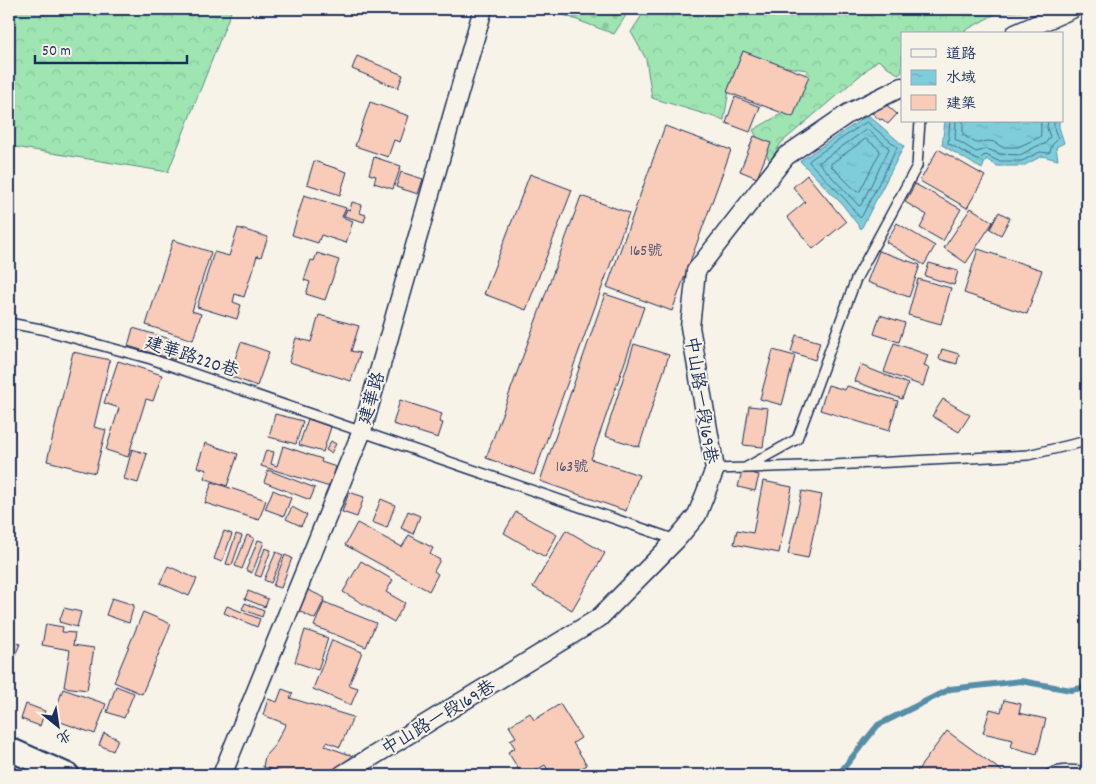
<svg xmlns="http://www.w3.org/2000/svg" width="1096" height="784" font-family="Dekko,'LXGW WenKai TC',sans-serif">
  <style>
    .forest { fill: url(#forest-crowns); stroke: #5c8a88 }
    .cemetery { fill: url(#cemetery-stones); stroke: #5c8a88 }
    .water { fill: url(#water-ripples); stroke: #568ea8 }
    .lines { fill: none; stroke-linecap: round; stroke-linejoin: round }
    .shore { stroke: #436e90; stroke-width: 1 }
    .stream { stroke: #568ea8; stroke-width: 6 }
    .building { fill: #f8ccb9; stroke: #1b2f5e }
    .service-casing { stroke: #1b2f5e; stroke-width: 12 }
    .minor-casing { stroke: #1b2f5e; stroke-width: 21 }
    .tertiary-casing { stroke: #1b2f5e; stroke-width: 26 }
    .service { stroke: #f7f3e8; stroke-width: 9 }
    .minor { stroke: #f7f3e8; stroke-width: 18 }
    .tertiary { stroke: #f7f3e8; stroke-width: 22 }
    .labels { text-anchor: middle; stroke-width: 4; stroke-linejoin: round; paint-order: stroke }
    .number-label { font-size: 15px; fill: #525675 }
    .street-label { font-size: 18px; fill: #1b2f5e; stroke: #f7f3e8 }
  </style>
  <defs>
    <pattern id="forest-crowns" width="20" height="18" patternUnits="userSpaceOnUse" patternTransform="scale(1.25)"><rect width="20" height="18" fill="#9ee5b2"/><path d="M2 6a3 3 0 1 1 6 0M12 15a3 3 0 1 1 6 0" fill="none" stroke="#88c59c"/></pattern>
    <pattern id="cemetery-stones" width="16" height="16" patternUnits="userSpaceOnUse" patternTransform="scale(1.25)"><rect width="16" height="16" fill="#9ee5b2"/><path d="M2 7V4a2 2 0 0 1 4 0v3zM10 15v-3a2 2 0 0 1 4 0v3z" fill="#88c59c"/></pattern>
    <pattern id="water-ripples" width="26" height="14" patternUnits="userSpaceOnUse" patternTransform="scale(1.25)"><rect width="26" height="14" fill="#7ecdda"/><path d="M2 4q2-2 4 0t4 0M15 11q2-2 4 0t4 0" fill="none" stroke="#6cb0be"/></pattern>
  </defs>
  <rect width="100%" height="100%" fill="#f7f3e8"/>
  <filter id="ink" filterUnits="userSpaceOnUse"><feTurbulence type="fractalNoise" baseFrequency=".02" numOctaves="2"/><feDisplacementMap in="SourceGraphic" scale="10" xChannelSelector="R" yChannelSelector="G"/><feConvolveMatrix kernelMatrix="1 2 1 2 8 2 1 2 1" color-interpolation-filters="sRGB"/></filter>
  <g filter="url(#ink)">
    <path class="forest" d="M9,9h223l-64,163 -159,-26z
      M646,9h379l-2,2 -26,2 -38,21h-57v38l-3,3 -21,-15 -97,83 -11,18 -17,-31 44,-25 10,-35 -52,-8 -26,28 -5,30 -72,-22 -6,-39 -15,-27z"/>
    <path class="cemetery" d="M548,9h82l-16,25z"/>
    <path class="water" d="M868,115l36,31 -43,83 -19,-25 -42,-43z
      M945,121h114v6l5,16 -8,4 2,13 -16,-4 -19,10h-26l-11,-7 -4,10 -40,-24z"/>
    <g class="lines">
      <path class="shore" d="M950,121l-2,22 29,17h2l4,-4 3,-1 12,6h24l18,-9 8,1 2,-1 2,-7 6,-6 -4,-11v-7
        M956,121l-1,18 21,13 11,-3 13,5 20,1 17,-9 8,-2 5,-7 -3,-9 1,-7
        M963,121v14l13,8 12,-2 6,1 8,5h16l22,-10c2,-4 0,-11 1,-16
        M867,122l29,24 1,2 -35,68 -2,2 -14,-18 -37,-38 1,-2z
        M866,130h2l20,17 1,2 -28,56 -2,1 -40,-43z
        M866,139l13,10 1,3 -20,39 -3,1 -26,-26v-2z"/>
      <path class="stream" d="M838,775l40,-50 72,-36 71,-8 50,9 16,-3"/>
    </g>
    <path class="building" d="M743,51l66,25 -16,41 -66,-25z
      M357,56l46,19 -5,13 -46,-19z
      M735,97l25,10 -10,25 -24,-9z
      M882,101l15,13 -9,10 -6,-5 -2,1 -8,-7z
      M370,102l39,14 -9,26 -6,-2 -6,17 -33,-11z
      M665,126l66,24 -59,161 -65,-24z
      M754,136l17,7 -14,35 -17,-7z
      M938,149l47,27 -18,32 -47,-27z
      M374,157l27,9 -8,23 -19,-6 2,-7 -7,-2z
      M314,161l33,11 -7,23 -33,-11z
      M401,172l22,7 -5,15 -22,-7z
      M530,174l42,16 -46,120 -42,-16z
      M807,175l39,47 -33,27 -26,-32 18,-15 -12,-15z
      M915,184l46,25 -18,32 -23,-13 7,-13 -22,-13z
      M304,195l42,13 -4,9 11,4 -7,22 -25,-8 -3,8 -26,-8z
      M581,196l48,17 -95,262 -48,-17z
      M352,202l10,3 -2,8 6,2 -2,7 -20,-6 3,-7 3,1z
      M971,208l22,14 -27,41 -22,-15z
      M999,212l11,6 -9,17 -11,-6z
      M897,223l38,23 -11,19 -38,-23z
      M238,228l30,9 -7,20 -4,-1 -13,41 -9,-3 -2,8 8,3 -4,14 -40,-12 17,-55 15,4z
      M173,240l38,12 -19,59 9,3 -8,26 -47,-15z
      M978,249l64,21 -15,44 -63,-21z
      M879,251l41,14 -11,32 -42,-15z
      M317,253l22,7 -14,40 -19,-6 4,-12 -6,-2 7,-20 3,1z
      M929,263l29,8 -4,14 -29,-9z
      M918,279l33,9 -10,36 -33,-9z
      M605,294l39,13 -53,152 48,16 -13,36 -86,-30z
      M319,315l40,11 -8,25 9,2 -9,28 -62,-19 7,-24 15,4z
      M880,315l25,8 -6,19 -25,-8z
      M133,328l47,14 -5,18 -47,-14z
      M796,335l24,7 -5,18 -24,-8z
      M241,342l28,10 -12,34 -28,-10z
      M894,343l34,12 -4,11 5,2 -6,18 -39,-14z
      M634,344l35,11 -30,92 -34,-11z
      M942,349l17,5 -2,10 -18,-5z
      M773,350l22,6 -13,49 -22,-6z
      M73,352l37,8 -16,67 12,3 -11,43 -48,-12z
      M118,361l44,14 -9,26 -7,-2 -18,58 -22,-7 13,-42 -15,-5z
      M860,365l48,19 -6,15 -48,-18z
      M828,385l17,5 2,-4 51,15 -9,30 -69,-21z
      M943,399l27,16 -11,17 -27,-16z
      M400,400l42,14 -3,8 4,1 -5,15 -45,-14z
      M749,406l19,2 -5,39 -20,-2z
      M275,414l28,7 -7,23 -27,-7z
      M308,419l23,8 -8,25 -24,-7z
      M331,441l5,3 -5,9 -5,-3z
      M205,443l33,11 -11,32 -23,-8 3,-8 -10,-3z
      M283,446l39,13 -1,3 15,5 -6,20 -69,-21 5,-16 8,2 -3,12 6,2z
      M132,449l15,5 -9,29 -14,-4z
      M268,470l47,18 -5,12 -46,-18z
      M742,471l17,4 -4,16 -17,-4z
      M763,481l29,6 -13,66 -45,-9 3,-14 16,3z
      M212,482l54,18 -7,20 -54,-17z
      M273,490l18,8 -7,18 -19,-7z
      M802,491l20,4 -14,63 -20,-4z
      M349,492l15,5 -7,20 -15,-5z
      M381,499l14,6 -8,23 -15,-6z
      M292,507l15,8 -6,11 -15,-7z
      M408,511l12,5 -7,18 -12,-6z
      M516,512l41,23 -12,22 -41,-24z
      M357,523l45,24 7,-12 24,13 -3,6 10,6 -6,11 4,3 -9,17 -84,-46z
      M566,530l39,23 -33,57 -39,-23z
      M224,531l8,3 -10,28 -8,-3z
      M236,534l6,2 -10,29 -6,-1z
      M247,535l7,3 -12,31 -7,-3z
      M258,540l6,2 -12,31 -6,-3z
      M265,548l6,2 -10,27 -6,-2z
      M276,552l7,3 -12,28 -7,-3z
      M285,555l7,3 -11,30 -8,-2z
      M361,561l32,19 -7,12 19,11 -11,19 -51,-30z
      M168,566l29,13 -8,17 -29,-13z
      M308,590l17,8 -10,21 -16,-8z
      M248,591l20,8 -3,8 -20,-8z
      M112,598l22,7 -5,18 -23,-8z
      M324,602l52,21 -10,24 -52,-21z
      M245,603l19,8 -2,6 -20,-8z
      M227,606l33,13 -3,8 -33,-14z
      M64,608l17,4 -4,15 -18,-5z
      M143,612l28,12 -29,70 -28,-12z
      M46,624l17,3 -1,5 13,1 -2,12 21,3 -7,42 -23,-3 6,-37 -28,-5z
      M305,630l23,8 -10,32 -23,-8z
      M9,639l11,5 -11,25z
      M332,640l30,12 -13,33 9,3 -7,17 -38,-16z
      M116,686l18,7 -10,25 -17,-6z
      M63,689l43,15 -11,30 -43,-15z
      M282,689l11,4 -3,5 63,19 -13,30 -13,-5 -2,4 28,10 -25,18 -38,1 -27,-8 2,-11 9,-10 12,-22 -23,-9 5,-16 9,3z
      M1004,700l17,4 -2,9 27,6 -9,35 -26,-7 2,-7 -30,-7 7,-24 11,3z
      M26,704l19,7 -5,15 -19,-7z
      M560,704l21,34 -8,5 14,22 -17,10h-19l-6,-10 -17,10h-6l-14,-23 7,-4 -5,-8 6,-3 -7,-11 21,-13 4,7z
      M947,731l60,44h-93z
      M104,733l14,6 -5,12 -14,-6z"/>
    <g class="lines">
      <g class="service-casing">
        <path id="service" d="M9,323l32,6 110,30 525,181
          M745,468l52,-29 59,-160 61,-113 3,-45
          M715,469l118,-4 195,-10 59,-14
          M1048,775c11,-6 28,-5 39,-3"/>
      </g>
      <g class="minor-casing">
        <path id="minor" d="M1015,34l57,-25
          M222,775l140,-344 121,-422
          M342,775l257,-157 77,-78 21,-25 18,-46 -25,-142 6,-56 90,-115 63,-43 53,-26"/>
      </g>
      <g class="tertiary-casing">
        <path id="tertiary" d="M9,749l59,26"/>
      </g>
      <use href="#service" class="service"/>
      <use href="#minor" class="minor"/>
      <use href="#tertiary" class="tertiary"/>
    </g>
  </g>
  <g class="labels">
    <g class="number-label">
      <text x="646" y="255">165號</text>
      <text x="572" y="471">163號</text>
    </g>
    <g class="street-label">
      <text transform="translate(192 356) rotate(18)" y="6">建華路220巷</text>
      <text transform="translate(371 398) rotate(-74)" y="6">建華路</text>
      <text transform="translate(702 400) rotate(81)" y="6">中山路一段169巷</text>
      <text transform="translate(438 717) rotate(-31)" y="6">中山路一段169巷</text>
    </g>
  </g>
  <rect width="1096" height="784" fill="none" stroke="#f7f3e8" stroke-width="30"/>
  <rect x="15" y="15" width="1066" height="754" fill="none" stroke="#1b2f5e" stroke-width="2" filter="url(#ink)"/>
  <rect x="901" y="32" width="162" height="90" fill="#f7f3e8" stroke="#9fa5b1"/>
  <rect x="911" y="49" width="25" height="8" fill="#f7f3e8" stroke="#9fa5b1"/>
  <text x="946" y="58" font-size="15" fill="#1b2f5e">道路</text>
  <rect x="911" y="70" width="25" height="15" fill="url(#water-ripples)" stroke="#9fa5b1"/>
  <text x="946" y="82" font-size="15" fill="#1b2f5e">水域</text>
  <rect x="911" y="95" width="25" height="15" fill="#f8ccb9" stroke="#9fa5b1"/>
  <text x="946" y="108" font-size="15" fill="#1b2f5e">建築</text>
  <g transform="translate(58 726) rotate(150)" stroke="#f7f3e8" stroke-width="4" paint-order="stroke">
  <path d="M0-4L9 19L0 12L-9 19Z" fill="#1b2f5e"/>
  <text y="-8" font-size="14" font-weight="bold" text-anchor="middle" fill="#1b2f5e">北</text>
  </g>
  <path d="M35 55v8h152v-8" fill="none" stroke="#1b2f5e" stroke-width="2.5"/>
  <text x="42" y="55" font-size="15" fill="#1b2f5e" stroke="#f7f3e8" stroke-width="4" paint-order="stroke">50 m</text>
</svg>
